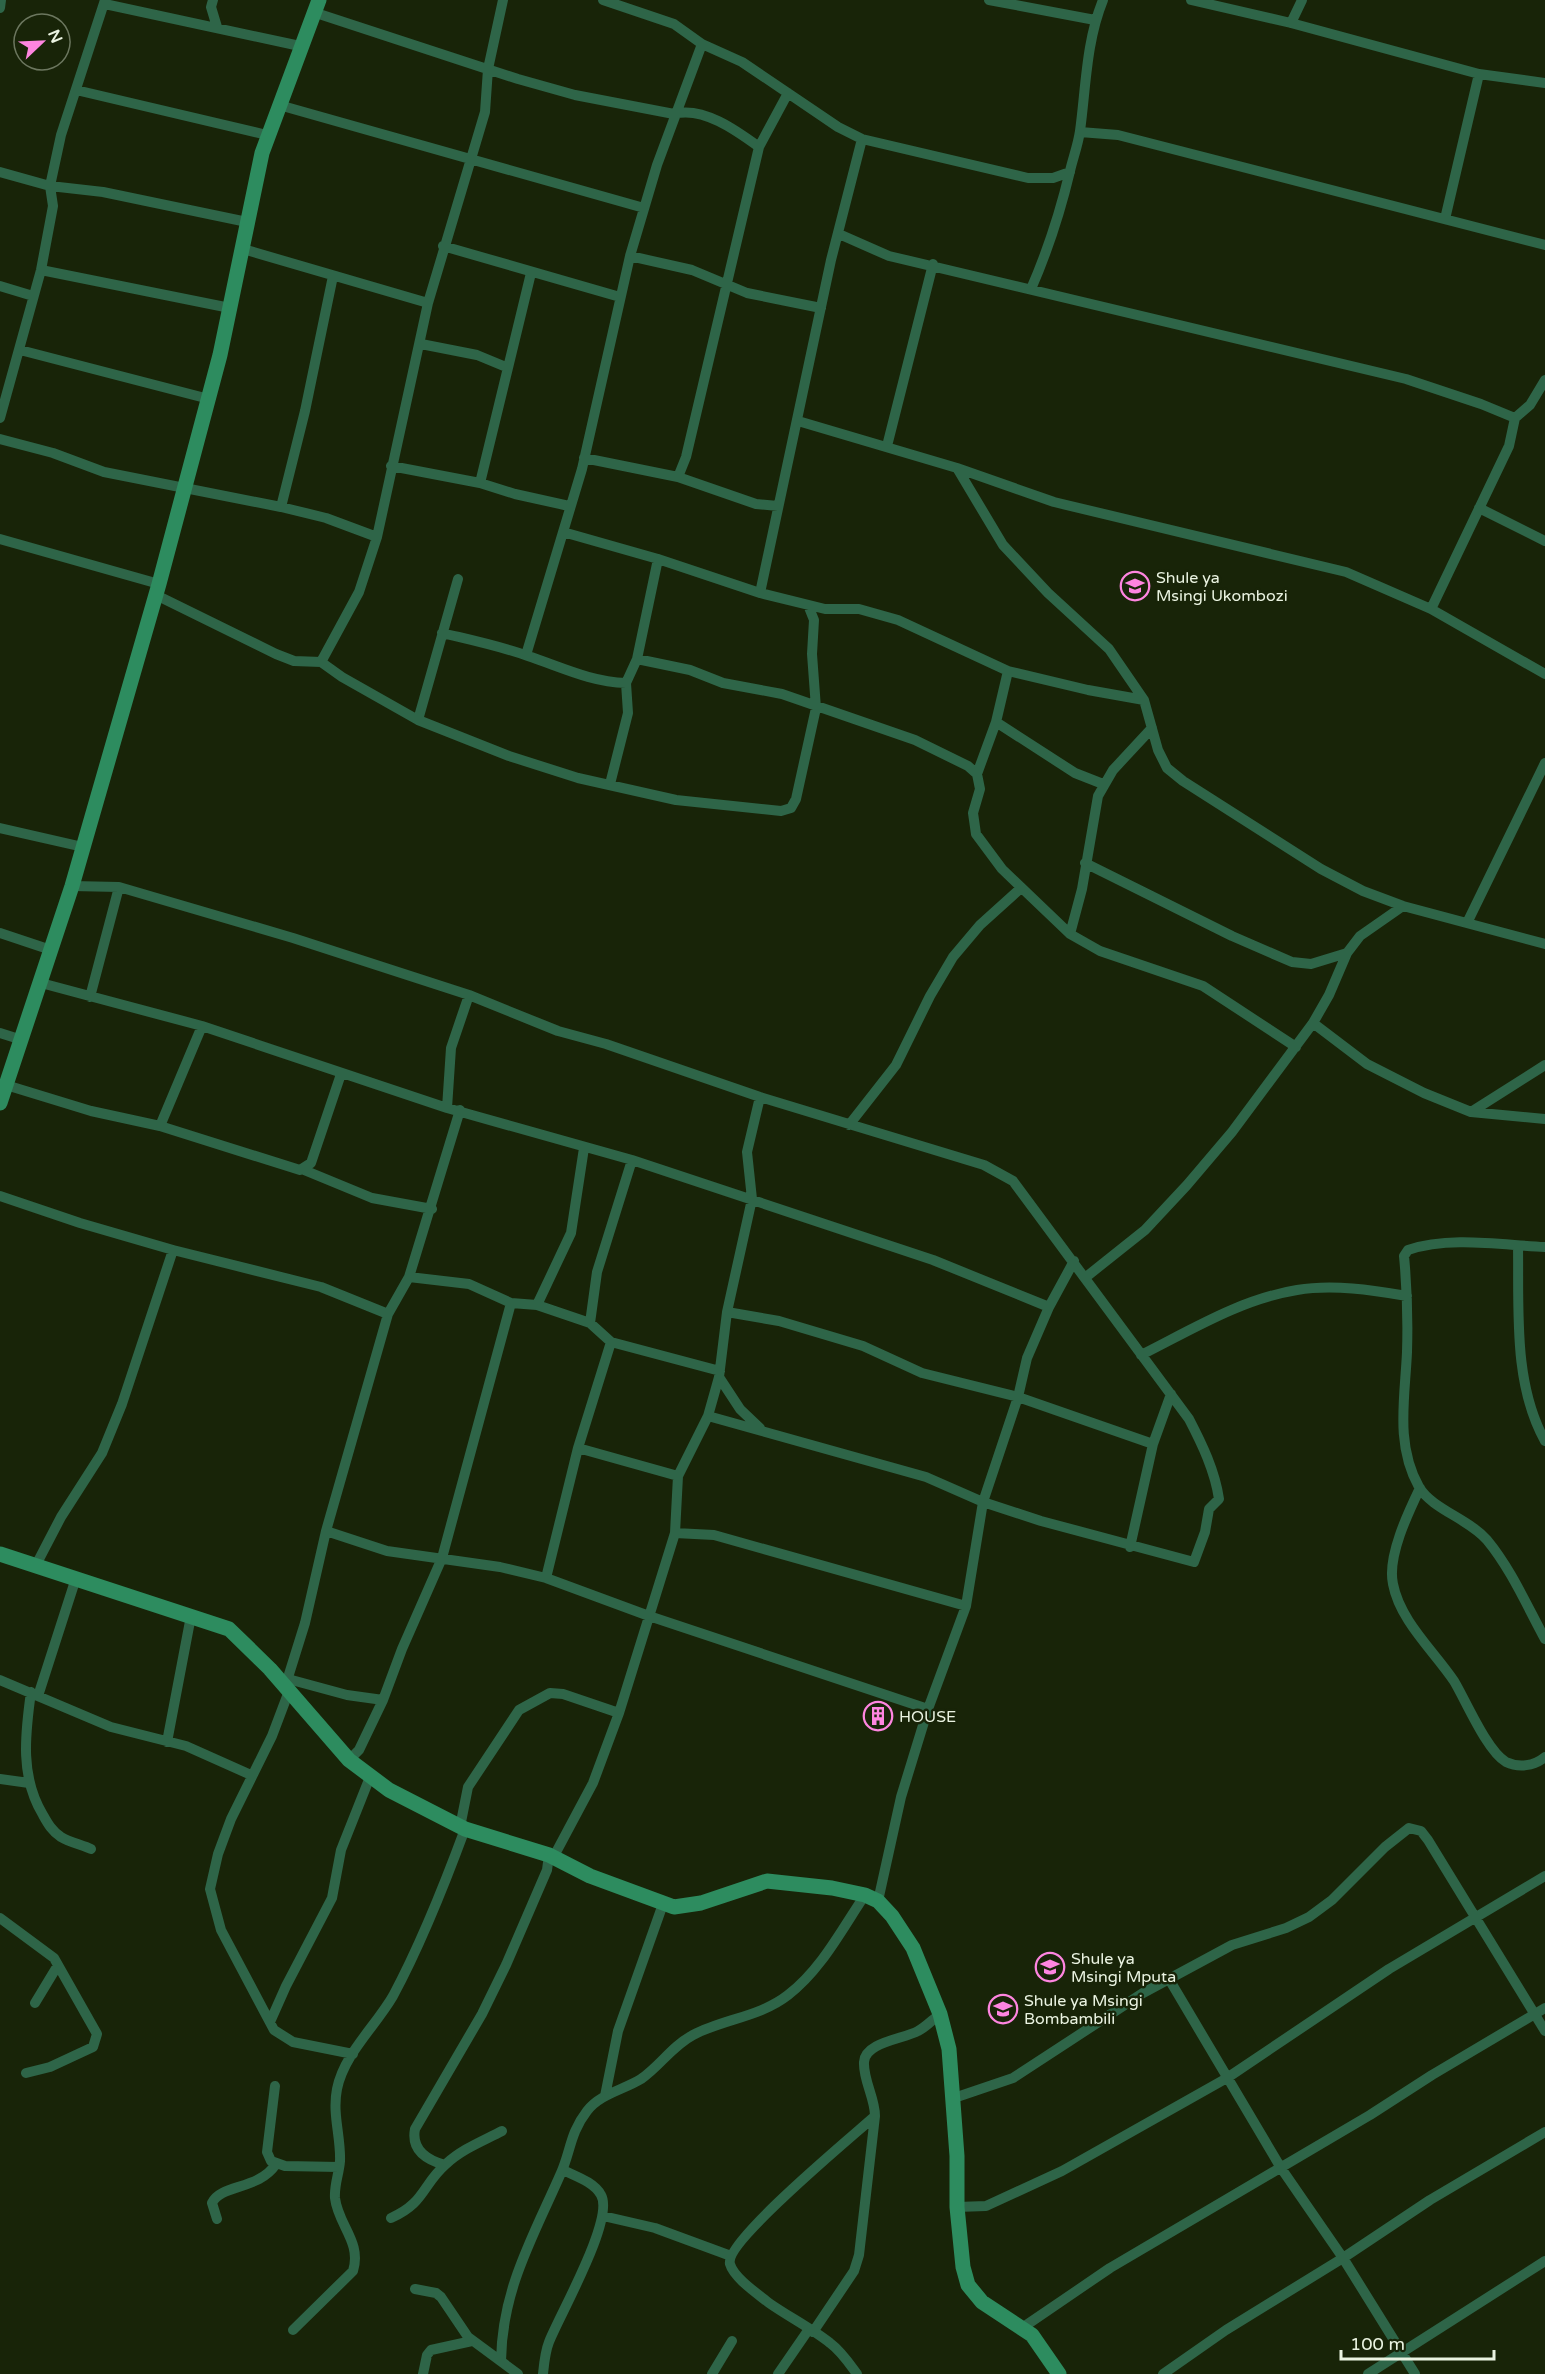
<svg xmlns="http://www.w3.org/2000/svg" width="1545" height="2374" font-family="'Varela Round',sans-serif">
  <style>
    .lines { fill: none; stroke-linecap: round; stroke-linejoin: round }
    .street { stroke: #2e6548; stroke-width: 10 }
    .secondary { stroke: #2d8c5f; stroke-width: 15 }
    .labels { text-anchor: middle; stroke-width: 5; stroke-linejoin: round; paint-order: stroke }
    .poi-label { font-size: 16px; fill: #eaf3e1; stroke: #182408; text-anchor: start }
  </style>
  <rect width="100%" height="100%" fill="#182408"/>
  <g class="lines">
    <path class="street" d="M213,0l-2,7 6,20
      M603,0l71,24 28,20 40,18 96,65 24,12 166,39h25l17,-6
      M989,0l106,20
      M1191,0l100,23 188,51 66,9
      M105,4l195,42
      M0,8l1,-8
      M313,12l205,67 57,16 99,19c29,-8 63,17 85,33
      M1291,23l11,-23
      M76,90l191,45
      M279,105l365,103
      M1080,132l38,3 427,110
      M0,172l50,14 53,6 144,30
      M1445,219l34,-145
      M839,234l50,22 517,123 75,25 34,14 15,-13 15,-25
      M443,246l177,51
      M243,249l185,54
      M630,256l62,14 55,23 74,15
      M41,270l189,38
      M0,286l33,10
      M1031,289c17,-39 29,-76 39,-118 3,-13 8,-26 10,-40 6,-44 6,-89 23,-131
      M421,344l56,11 29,12
      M20,350l189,49
      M0,418l41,-148 12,-64 -3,-20 11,-51 44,-135
      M798,421l159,47 97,34 292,70 85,37 114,65
      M0,439l53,14 51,19 177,35 45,11 51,19
      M887,446l46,-182
      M584,458l94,19 78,27 22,2
      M391,466l89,17 35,11 54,12
      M957,468l46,77 45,48 61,56 35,51 14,50 9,18 16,13 138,88 42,22 40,15 142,38
      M678,477l8,-20 73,-310 29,-54
      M480,483l51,-210
      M281,507l24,-96 28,-135
      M1479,508l66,33
      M563,532l95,27 102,34 65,16h34l39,11 110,51 80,19 56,10
      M0,539l159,45
      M760,593l71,-333 31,-121
      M156,595l120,59 18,7 27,1 21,15 76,43 91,36 69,22 98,22 105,11 10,-3 5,-9 20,-91 -4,-54 2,-34 -6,-15
      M1431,609l78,-163 6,-28
      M442,633c29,7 58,13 86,23 33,11 63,26 98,27
      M526,655l56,-186 48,-213 27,-91 45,-121
      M637,659l21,-100
      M321,662l38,-70 18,-55 51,-234 57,-191 3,-43 15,-69
      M418,720l40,-141
      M996,722l79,51 28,11
      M977,774l19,-52 12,-51
      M610,784l18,-71 -2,-30 11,-24 53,11 33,13 59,11 133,46 53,26 9,8 3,15 -7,24 3,21 26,35 68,65 30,17 103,35 93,61
      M0,828l83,19
      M1085,863l147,73 60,26 19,2 36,-11
      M72,886l47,1 174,51 176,57 89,36 48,13 154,53 224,68 29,16 176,238c13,25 26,52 30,80l-10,10 -4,23 -11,30 -153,-41 -58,-19 -57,-25 -218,-61
      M1467,923l78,-160
      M0,933l51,17
      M1070,934l12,-45 16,-93 15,-26 39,-42
      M41,983l161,43 245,82 185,52 301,100 116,47
      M90,997l29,-110
      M1313,1023l54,41 57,29 47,19 74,7
      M0,1033l19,6
      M6,1085l85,26 69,15 140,44 11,-7 30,-89
      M447,1108l4,-60 18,-53
      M1471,1112l74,-47
      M849,1125l47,-60 34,-69 23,-39 27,-32 41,-37
      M160,1126l42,-100
      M304,1170l68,28 60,11
      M0,1196l80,27 93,27 148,37 67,27
      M1518,1246c1,63 -5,138 27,195
      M1545,1247c-44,-2 -95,-11 -137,3l-4,6c3,32 4,64 3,96 -2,46 -12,92 12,135 13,22 50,32 68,53 24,29 40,66 58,99
      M409,1277l60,7 42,19 26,2 53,18 21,19 109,29
      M1086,1277l59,-47 42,-45 45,-53 81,-109 16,-28 18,-42 13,-17 43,-30
      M537,1305l34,-72 13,-85
      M727,1312l52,9 84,25 59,27 96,24 135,47
      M590,1323l7,-51 35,-112
      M1141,1355c50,-25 100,-56 156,-65 36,-6 75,0 110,6
      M719,1377l21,32 20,19
      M578,1448l100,28
      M1420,1488c-12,25 -33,69 -27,96 7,37 41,67 61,97 12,20 33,70 52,81 13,6 28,4 39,-5
      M326,1531l61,20 113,16 46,11 103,38 279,93
      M675,1533l39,2 252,71
      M1130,1547l23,-103 18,-50
      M36,1565l25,-48 41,-64 20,-49 51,-154
      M546,1578l32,-130 33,-106
      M288,1679l59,16 36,5
      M0,1680l111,47 75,19 65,29
      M285,1687l20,-64 21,-92 62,-217 21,-37 51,-167
      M289,1691l-17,45 -41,83 -13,35 -8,35 11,41 53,100 19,12 60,12
      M31,1692c-6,43 -11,85 12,123 5,9 9,16 18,22 8,5 21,8 30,12
      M38,1696l38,-118
      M167,1742l24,-126
      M349,1760l10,-10 24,-50 19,-51 40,-91 69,-255
      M0,1779l29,4
      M460,1827l8,-40 51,-77 31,-17 13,1 56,19
      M553,1858l40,-75 26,-70 56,-180 3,-57 30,-60 11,-39 8,-65 25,-113 -5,-47 13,-55
      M878,1901l23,-104 27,-88 38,-103 17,-104 35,-105 9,-39 22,-51 25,-46
      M0,1918l54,40 43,76 -4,13 -43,20 -24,6
      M1169,1979l112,189 62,90 72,116
      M35,2003l23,-38
      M270,2022l16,-36 46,-88 9,-48 29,-73
      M275,2086l-8,66 4,9 14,5 54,1
      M605,2096l13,-65 45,-127
      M954,2098l59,-20 130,-85 89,-48 54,-17 23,-11 23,-17 53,-53 24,-19 12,3 7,9 117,191
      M445,2165c-18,-5 -34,-15 -30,-36l67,-115 24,-49 41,-95 2,-15
      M957,2207l29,-1 76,-35 165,-93 162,-109 156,-93
      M603,2216l52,12 76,28
      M391,2218c34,-15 31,-33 55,-54 16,-15 37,-23 56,-33
      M217,2219l-5,-16c9,-19 47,-13 64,-39
      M415,2289l21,4 5,4 27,40 50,37
      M1022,2328l88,-60 260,-153 62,-40 113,-67
      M293,2330l60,-59c9,-29 -15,-46 -18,-73 -1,-13 4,-24 5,-37 1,-24 -8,-47 -3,-72 7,-35 38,-62 56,-93 29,-54 51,-110 72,-167
      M813,2332l41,-61 5,-16 16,-139c0,-18 -12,-36 -11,-54 1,-20 40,-23 54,-31 8,-4 15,-12 22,-17
      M501,2361c1,-72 32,-124 60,-188 10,-23 9,-40 26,-62 13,-17 36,-21 54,-32 19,-13 31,-33 52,-44 30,-16 67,-18 95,-40 33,-25 54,-66 77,-100
      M423,2374l4,-19 4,-5 41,-9
      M543,2374c1,-10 2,-22 6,-32 10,-26 66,-123 52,-147 -7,-13 -26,-19 -38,-25
      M712,2374l20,-33
      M778,2374l31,-45
      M857,2374c-8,-11 -16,-23 -27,-31 -19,-15 -41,-26 -61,-40 -11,-9 -35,-25 -39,-39 -6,-22 124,-129 145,-148
      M1163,2374l63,-44 117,-72 87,-58 115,-68
      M1368,2374l177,-113"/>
    <path class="secondary" d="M0,1103l72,-217 87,-302 61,-229 42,-202 57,-153
      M0,1554l229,75 41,40 79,91 40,30 76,39 84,26 41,21 84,31 27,-4 66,-22 65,7 33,7 13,6 14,15 21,32 27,66 9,35 8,107v51l6,60 5,18 14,17 50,33 27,39"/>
  </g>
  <defs>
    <g id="school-ring" transform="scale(1.5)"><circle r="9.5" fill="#182408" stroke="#fe85e0" stroke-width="1.5"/><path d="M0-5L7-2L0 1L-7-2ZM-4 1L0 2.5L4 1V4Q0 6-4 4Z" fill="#fe85e0"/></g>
    <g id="building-ring" transform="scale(1.5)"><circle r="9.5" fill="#182408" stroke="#fe85e0" stroke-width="1.5"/><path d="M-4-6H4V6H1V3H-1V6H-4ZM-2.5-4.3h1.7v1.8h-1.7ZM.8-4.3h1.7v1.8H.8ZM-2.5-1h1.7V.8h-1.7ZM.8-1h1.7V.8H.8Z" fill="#fe85e0"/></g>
  </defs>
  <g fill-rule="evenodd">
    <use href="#school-ring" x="1135" y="586"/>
    <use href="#building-ring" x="878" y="1716"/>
    <use href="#school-ring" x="1050" y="1967"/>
    <use href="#school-ring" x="1003" y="2009"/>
  </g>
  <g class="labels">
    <g class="poi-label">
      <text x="1156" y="583">Shule ya<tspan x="1156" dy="18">Msingi Ukombozi</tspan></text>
      <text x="899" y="1722">HOUSE</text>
      <text x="1071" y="1964">Shule ya<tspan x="1071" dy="18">Msingi Mputa</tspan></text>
      <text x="1024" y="2006">Shule ya Msingi<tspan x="1024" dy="18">Bombambili</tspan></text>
    </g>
  </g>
  <g transform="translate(42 42) rotate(67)"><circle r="28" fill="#182408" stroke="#6c775f" stroke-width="1.5"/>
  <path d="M0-4.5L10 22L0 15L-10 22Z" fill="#fe85e0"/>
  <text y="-9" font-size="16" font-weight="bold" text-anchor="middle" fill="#eaf3e1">N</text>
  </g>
  <path d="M1341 2350v9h153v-9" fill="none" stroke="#eaf3e1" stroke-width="3"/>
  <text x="1350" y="2350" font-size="18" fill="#eaf3e1" stroke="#182408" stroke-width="4.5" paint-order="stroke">100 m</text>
</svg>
